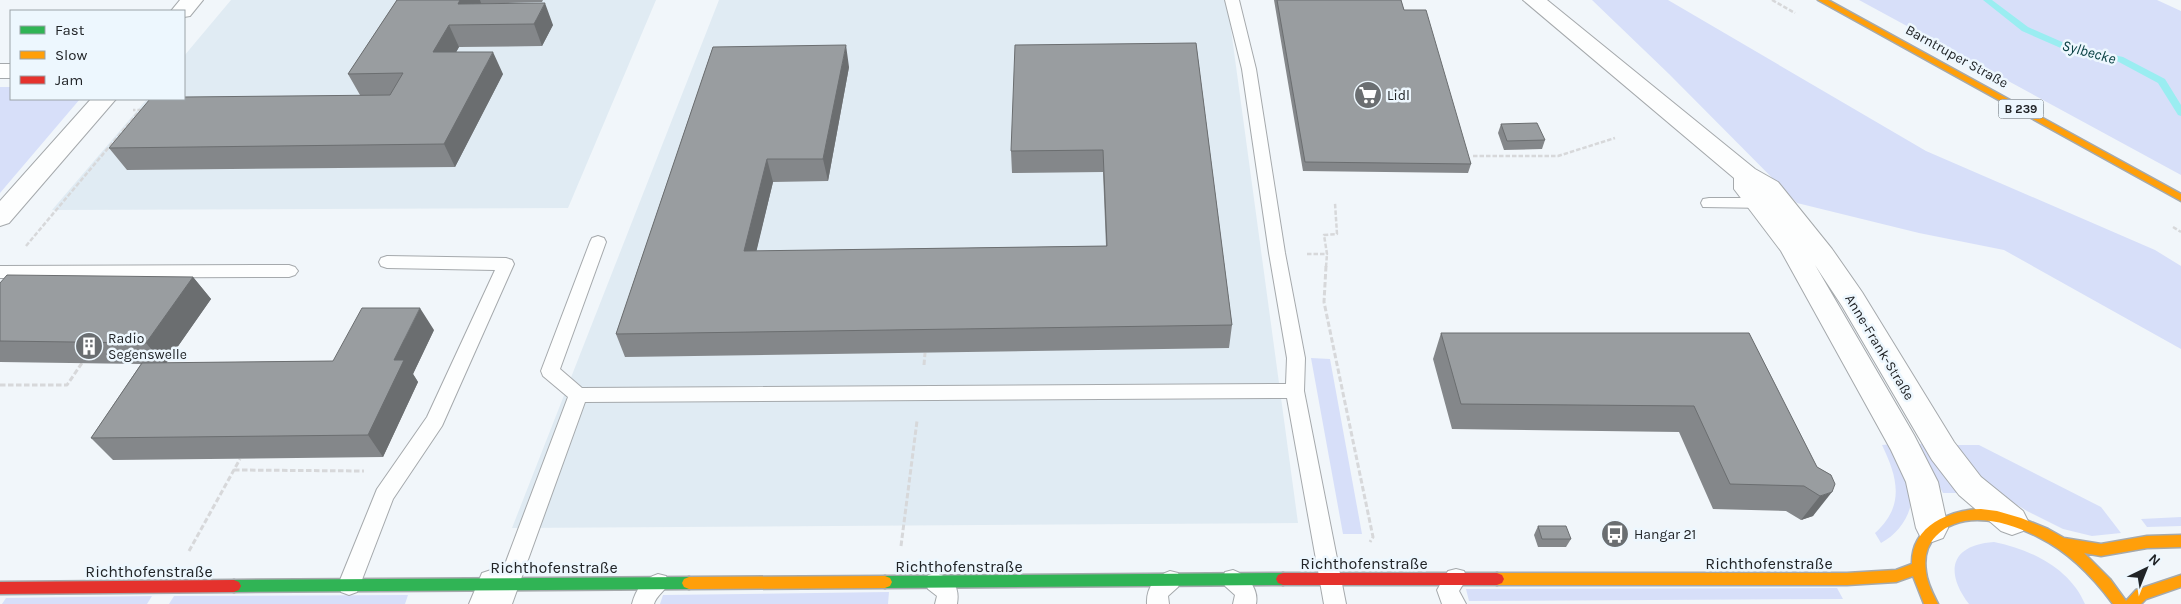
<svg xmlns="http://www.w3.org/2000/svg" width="2181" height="604" font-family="Karla,sans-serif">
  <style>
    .built { fill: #e0ebf3 }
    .green { fill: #d7dff9 }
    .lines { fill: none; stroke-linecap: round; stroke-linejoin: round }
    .stream { fill: #9aedf1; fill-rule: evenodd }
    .lane-casing { stroke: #a5a9ac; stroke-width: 2 }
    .street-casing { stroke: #a5a9ac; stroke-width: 2 }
    .fast-casing { stroke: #a5a9ac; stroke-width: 3 }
    .slow-casing { stroke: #a5a9ac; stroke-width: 3 }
    .jam-casing { stroke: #a5a9ac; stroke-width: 3 }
    .path-far1 { stroke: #d7d8da; stroke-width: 2.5; stroke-dasharray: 4.5 2; stroke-linecap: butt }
    .path { stroke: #d7d8da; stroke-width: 3; stroke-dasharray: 5.5 2.5; stroke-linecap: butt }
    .lane { fill: #fdfefe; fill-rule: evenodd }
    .street { fill: #fdfefe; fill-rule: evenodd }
    .fast { fill: #30b455; fill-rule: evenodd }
    .slow { fill: #ff9f0a; fill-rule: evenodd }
    .jam { fill: #e5322d; fill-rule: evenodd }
    .wall { fill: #84878a }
    .shaded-wall { fill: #6b6e70 }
    .building { fill: #999da0; stroke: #6b6e70 }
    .labels { text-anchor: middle; stroke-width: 5; stroke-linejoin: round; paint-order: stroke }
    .shield { fill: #edf7fe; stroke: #5e6368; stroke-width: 1 }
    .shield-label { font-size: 12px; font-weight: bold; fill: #212427 }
    .street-label { font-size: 14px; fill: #212427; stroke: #edf7fe }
    .poi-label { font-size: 14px; fill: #212427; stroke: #edf7fe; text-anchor: start }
    .water-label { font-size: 15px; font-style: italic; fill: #0c4345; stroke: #edf7fe }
    .near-street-label { font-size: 16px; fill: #212427; stroke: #edf7fe }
  </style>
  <rect width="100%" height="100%" fill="#f1f6fa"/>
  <path class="built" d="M231,0h425l-88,208 -516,2 95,-111h37v-43z
    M719,0h508l71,523 -786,5z"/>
  <path class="green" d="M1592,0h76l258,151 229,99 26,16v83l-177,-99 -85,-17 -122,-30 -128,-129z
    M1859,0h298l24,11v164z
    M0,87h11v12h69l-80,94z
    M1311,358l19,1 32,175h-19z
    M1893,444c5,13 16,31 18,44 4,23 -11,45 -30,55l-6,-10c30,-27 23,-55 7,-88z
    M1915,444h13l29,49h-14z
    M1949,445h30l122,62 20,26 -29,3 -29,-7 -36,-18 -34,-21z
    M2181,517v9l-34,1 -6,-8z
    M1994,542c36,7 76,26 91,62h-116c-25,-33 -18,-59 25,-62z
    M1837,588l6,11 -374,2 -3,-12z
    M889,592l-1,12h-228l3,-9z
    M408,595l-3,9h-236l5,-8z
    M152,596l-5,8h-145l4,-6z"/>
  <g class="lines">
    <path class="stream" d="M1983,0h9l36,27 41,18 54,12 42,22 16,26v11l-3,-1 -20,-32 -41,-22 -54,-12 -41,-18z"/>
    <g class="lane-casing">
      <path id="lane" d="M1225,0h14l17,69 29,184 20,105 -1,33 42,213h-22l-37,-206 -702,4 -73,202h-22l78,-207 -25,-21 -2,-5 49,-129 2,-4 6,-2 6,2 2,4 -46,127 22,19 704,-4 1,-26 -18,-105 -27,-184z
        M1709,198h58l6,1 2,4 -2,4 -6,1 -64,-1 -2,-4 2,-4z
        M387,256l119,2 6,2 2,4 -72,162 -49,73 -33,86 -3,7 -8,3 -8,-3 -3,-7 39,-96 50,-72 68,-147 -108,-2 -6,-2 -2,-4 2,-4z
        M289,265l6,2 3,4 -3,4 -6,2 -289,1v-12z
        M1456,569l8,2 3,7 -8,13 7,13h-24l-5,-14 11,-19z
        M1233,570c14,5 26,18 23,34h-23l2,-9 -10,-9 -3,-7 3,-7z
        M1170,571l8,2 3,7 -3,7 -10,9 1,8h-22c-1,-16 8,-28 23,-33z
        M936,573c17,6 24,13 21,31h-22l2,-8 -9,-7 -3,-7 3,-7z
        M658,574l8,2 3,7c-4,8 -13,13 -15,21h-22c4,-15 11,-25 26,-30z"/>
    </g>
    <g class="street-casing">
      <path id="street" d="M180,0h23l-13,16 -6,1v-6h-13z
        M1523,0h24l208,169 23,13 54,67 30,43 92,150 27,35 42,34 5,10 -5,10 -11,4 -11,-4 -42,-36 -27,-35 -90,-154 -27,-41 99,170 24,47 10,46 -5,10 -11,4 -11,-4 -5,-10 -10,-46 -15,-32 -110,-199 -47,-62v-11z
        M0,64h11v14h-11z
        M91,99h25l-107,124 -9,3v-25z
        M494,569l12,4 5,11 -8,20h-34l13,-31z"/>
    </g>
    <g class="fast-casing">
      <path id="fast" d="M1283,573l5,2 2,4 -2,4 -5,2 -398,3 -5,-2 -2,-4 2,-4 5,-2z
        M689,577l5,2 2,4 -2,4 -5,2 -455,3 -5,-2 -2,-4 2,-4 5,-2z"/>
    </g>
    <g class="slow-casing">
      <path id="slow" d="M1818,0h10l353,194v7z
        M1981,509l16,2 24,7 27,11 16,9 37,6 46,-8 34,-1v12l-34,1 -46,8 -17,-3 26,26 16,22 10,-11 45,-15v12l-35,12 -5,5h-28c-20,-27 -43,-51 -73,-66 -30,-16 -77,-30 -104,-2 -10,10 -12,23 -10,36 1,11 7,22 12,32h-14l-11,-28 -17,6 -49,3h-350l-5,-2 -2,-4 2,-4 5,-2h350l49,-3 16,-6c-1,-38 37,-54 69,-55z
        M885,576l5,2 2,4 -2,4 -5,2 -196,1 -5,-2 -2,-4 2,-4 5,-2z"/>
    </g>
    <g class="jam-casing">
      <path id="jam" d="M1283,573h214l5,2 2,4 -2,4 -5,2h-214l-5,-2 -2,-4 2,-4z
        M234,580l5,2 2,4 -2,4 -5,2 -234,2v-12z"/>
    </g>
    <path class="path-far1" d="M1772,0l23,13
      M1473,156h85l57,-18
      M2173,227l8,5
      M26,246l114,-136h-7
      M1307,254h20l-3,-19 13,-1 -2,-31
      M1326,267l1,-13"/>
    <path class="path" d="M1326,266l-2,36 49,235 -3,5
      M924,365l1,-12
      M0,385h67l15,-22
      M234,470l130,1
      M901,546l16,-125
      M189,551l51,-92"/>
    <use href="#lane" class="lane"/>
    <use href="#street" class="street"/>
    <use href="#fast" class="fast"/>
    <use href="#slow" class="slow"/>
    <use href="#jam" class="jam"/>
  </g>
  <path class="wall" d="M397,0h146l-1,2 -61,2 72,21 -11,21 -83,1 -3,5 47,22 -48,93 -328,3 -18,-22 251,-53 -12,-21z
    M1274,0h127l3,10 67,154 -3,9 -165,-2z
    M1196,43l36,282 -3,23 -604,9 -9,-23 97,-287 136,20 -21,114 -55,1 -17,69 350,-5 -3,-74 -91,1 -1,-22z
    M1501,124l44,16 -3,9 -38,1 -6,-17z
    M193,277l18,22 -45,64 167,-2 101,-31 -21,44 5,8 -35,75 -270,3 -22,-22 50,-74 -141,-2v-79z
    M1441,333h308l68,134 14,8 -18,41 -12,4 -15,-9 -73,-2 -34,-77 -227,-3 -19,-70z
    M1538,526l33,13 -5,8h-28l-4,-12z"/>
  <path class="shaded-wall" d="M460,0h20l1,3 -13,21 -10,-20z
    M545,3l8,22 -11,21 -8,-22z
    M449,25l10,22 -15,27 -11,-22z
    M846,45l3,22 -21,114 -5,-22z
    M493,52l10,22 -48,93 -11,-23z
    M767,159l6,23 -22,92 -7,-23z
    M193,277l18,22 -46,66 -19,-22z
    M420,308l14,22 -21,44 5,8 -35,75 -15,-22 26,-75z
    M1832,492l-19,24 -12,4 19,-24z"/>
  <path class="building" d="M397,0h63l-2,4 87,-1 -11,21 -85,1 -16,27h60l-49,92 -335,4 41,-49h34v-2l206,-2 13,-22 -55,1z
    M1277,0h124l3,10h22l45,154 -166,-2z
    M1196,43l36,282 -616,9 97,-287 133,-2 -23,114h-56l-23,92 363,-5 -4,-96 -92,1 4,-106z
    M1537,123l8,17 -38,1 -6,-17z
    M7,275l186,2 -47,66 -146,-2v-58z
    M362,308h58l-26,52h10l-36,75 -277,3 51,-75 191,-2z
    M1441,333h308l68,134 14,8 4,9 -3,8 -12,4 -16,-10 -74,-2 -36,-78 -233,-2z
    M1538,526h28l5,13h-29z"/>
  <defs>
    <g id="supermarket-disc" transform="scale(1.4375)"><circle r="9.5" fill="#6a6e71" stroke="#edf7fe"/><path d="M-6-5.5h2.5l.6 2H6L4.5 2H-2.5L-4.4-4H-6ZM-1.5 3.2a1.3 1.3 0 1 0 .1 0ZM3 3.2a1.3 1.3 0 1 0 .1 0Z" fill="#fff"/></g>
    <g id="building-disc" transform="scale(1.4375)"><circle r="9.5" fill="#6a6e71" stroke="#edf7fe"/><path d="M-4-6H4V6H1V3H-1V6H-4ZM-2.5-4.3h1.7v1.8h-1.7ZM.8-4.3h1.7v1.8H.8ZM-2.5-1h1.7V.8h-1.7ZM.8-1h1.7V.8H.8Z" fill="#fff"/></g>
    <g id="bus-disc" transform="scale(1.4375)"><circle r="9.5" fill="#6a6e71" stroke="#edf7fe"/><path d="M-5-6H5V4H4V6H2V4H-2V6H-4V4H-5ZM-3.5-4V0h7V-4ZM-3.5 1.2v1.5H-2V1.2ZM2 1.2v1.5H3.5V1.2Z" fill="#fff"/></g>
  </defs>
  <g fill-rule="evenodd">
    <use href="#supermarket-disc" x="1368" y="95"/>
    <use href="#building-disc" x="89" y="346"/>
    <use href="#bus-disc" x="1615" y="534"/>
  </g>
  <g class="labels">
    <rect class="shield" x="1998.5" y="99.5" width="45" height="19" rx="4"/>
    <g class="shield-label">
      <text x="2021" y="113">B 239</text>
    </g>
    <g class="street-label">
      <text transform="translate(1957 56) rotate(29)" y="5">Barntruper Straße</text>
      <text transform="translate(1880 347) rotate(59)" y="5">Anne-Frank-Straße</text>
    </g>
    <g class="poi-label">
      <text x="1387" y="100">Lidl</text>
      <text x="108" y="343">Radio<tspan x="108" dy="16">Segenswelle</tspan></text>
      <text x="1634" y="539">Hangar 21</text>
    </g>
    <g class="water-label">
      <text transform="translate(2089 52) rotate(15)" y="5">Sylbecke</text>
    </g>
    <g class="near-street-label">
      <text x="1364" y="569">Richthofenstraße</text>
      <text x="1769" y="569">Richthofenstraße</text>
      <text x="959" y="572">Richthofenstraße</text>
      <text x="554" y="573">Richthofenstraße</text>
      <text x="149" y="577">Richthofenstraße</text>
    </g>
  </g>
  <rect x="10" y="10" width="175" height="90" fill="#edf7fe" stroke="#9ba3a8"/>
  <rect x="20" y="26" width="25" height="8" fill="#30b455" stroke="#9ba3a8"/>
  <text x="55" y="35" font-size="15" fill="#212427">Fast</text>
  <rect x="20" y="51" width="25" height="8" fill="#ff9f0a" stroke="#9ba3a8"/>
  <text x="55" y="60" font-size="15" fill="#212427">Slow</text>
  <rect x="20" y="76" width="25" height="8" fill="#e5322d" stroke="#9ba3a8"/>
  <text x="55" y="85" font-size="15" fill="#212427">Jam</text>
  <g transform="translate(2146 569) rotate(43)" stroke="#edf7fe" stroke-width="4" paint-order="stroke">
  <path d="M0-4L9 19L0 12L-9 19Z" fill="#212427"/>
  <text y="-8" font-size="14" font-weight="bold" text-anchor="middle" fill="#212427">N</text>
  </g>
</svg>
